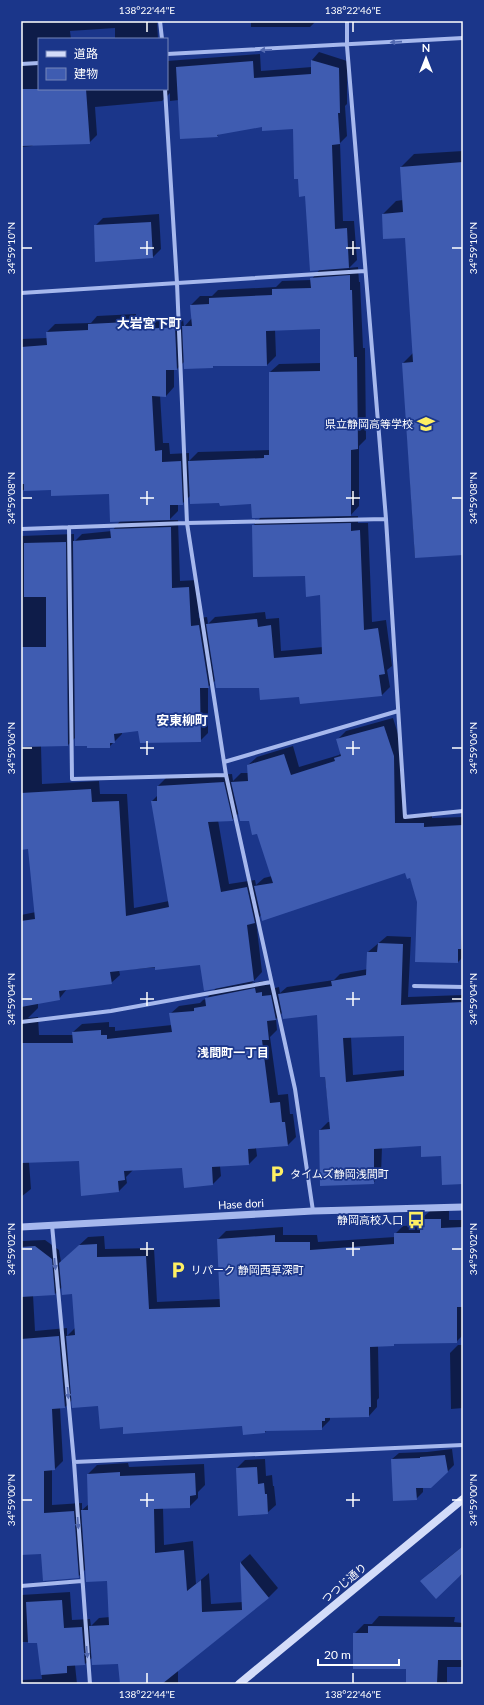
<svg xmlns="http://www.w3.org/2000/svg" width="484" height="1705" font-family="Lato,'Noto Sans JP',sans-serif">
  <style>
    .shadow { fill: #0007; fill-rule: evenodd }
    .building { fill: #3f5cb1; fill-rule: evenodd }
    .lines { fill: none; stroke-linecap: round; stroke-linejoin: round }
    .minor { stroke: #a6b8ed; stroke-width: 4 }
    .tertiary { stroke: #a6b8ed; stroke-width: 7 }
    .secondary { stroke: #d3dcf9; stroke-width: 8 }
    .oneway { fill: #536ab2 }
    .ticks { fill: none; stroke: #fff; stroke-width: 1.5 }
    .labels { text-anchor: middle; stroke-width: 3.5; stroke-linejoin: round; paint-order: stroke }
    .poi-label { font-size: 11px; fill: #fff; stroke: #1b368a; text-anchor: end }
    .street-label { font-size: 11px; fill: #fff; stroke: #1b368a }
    .neighbourhood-label { font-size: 12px; font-weight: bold; fill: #fff; stroke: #1b368a }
    .quarter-label { font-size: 13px; font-weight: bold; fill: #fff; stroke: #1b368a }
    .neatline { fill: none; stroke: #fff; stroke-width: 1.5 }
    .ticks-label { font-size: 10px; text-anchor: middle; fill: #fff }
  </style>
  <rect width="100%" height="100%" fill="#1b368a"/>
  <path class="shadow" d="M21,21h136l1,18h-43v-11l-45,3 1,8h-32v50h128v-28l93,-7 1,17 51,-4v-7l7,-8 28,9v43l-2,2 2,30 -7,7 3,78h11l3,39 -8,8 9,-1 1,15h1l3,66h2l1,91 -7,7v60l-9,10h8v7h10l4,99 14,-2 6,46 -5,4 3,17 -8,8 -82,1 -40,-9 -44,-7 -8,7v46l-8,8 -61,-11 -17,2v2l-13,13 -21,-2 -12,-8 -8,8 -27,1 1,38 57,-3 1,13h27l7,114 35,-7 -17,-100 6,-6v-9l8,-8 66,-4 1,7 8,-8h7v-8l9,-8 36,-11 6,21 40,-12 2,-2 -4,-13 9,-9 47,-13 9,29 1,68h29v3l31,-1v140l-5,5 -40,-60 -8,-25 -4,-5 -145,43 -5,6 6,51 -10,11 11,-2 1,4h6l1,4 8,-2 1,6 7,-6 47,-7 6,-6 28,-5v-17l19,-16 24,1 -3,60 55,-2v188l-21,-28 -20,-10 -40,2 -1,28 -8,8 -53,-53 8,-8h2l-12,-108 -35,-2 -7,7 1,11 -7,7 8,58 10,-1 2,20h3l3,23 -8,8 -32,3 1,8 -8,8 -29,2 1,10 -8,8 -28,3 -2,-20 -50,3 -7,7 1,6 -9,9 -38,-32 -51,2 2,27 -10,8v-282l15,-3 -7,-64 -8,1v-313l53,-2v8l8,-8 30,-3 8,-10 -10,-29 -58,-3 -31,1v-151l26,-1v-6l8,-8 36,-1 6,-7 39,-2v8l47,-3 1,8 8,-9 -1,-13 9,-9h12l6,-6 58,-3 6,-6 29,-1 9,-11 -26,-141 -32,-3 -42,8 -3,3 -38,-36 -9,1v-8l-8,8 -67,6 2,28 -8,8 -55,1 -2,2 -11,1zM321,328v35l-42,1 -9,8v78l-72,2 -9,9v-8l-19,1 -1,-11h-6l-3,-48 6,1 8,-9v-18h3l8,-8 27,6 3,-2h52l9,-9 -1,-27zM190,496l30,6 32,1 9,14 -8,9 53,49 15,19 2,53 -42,4 -2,-33 -13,1 -1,-7 -50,5 -7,7 -1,-7 -8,1 -2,-38 -17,1 -2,-61h-9l9,-9v-7h4zM239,813l11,7 8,12 14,44 -8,2 -8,7 -1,-5 -26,4 -11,-64h14zM201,964l16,23 -11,12 -3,1 -3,3 -21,3 -9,8 2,11 -57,6v-4h-6v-5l-27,2 -9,8 1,3h-35l-1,-18 -10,1 10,-10v-5l21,-4 8,-10 44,-6 9,-8 -1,-5zM405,1035v35l-52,5 -2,-38z
    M251,21h65l-6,6h-59z
    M463,151v403l-48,3 -12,-194 11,-11 -8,-115 -23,-23 13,-13 7,-1 -2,-33 13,-13z
    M159,214l2,35 -8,8 -58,-31 8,-8z
    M430,1211h19v9h14v115l-7,7 -61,1 -2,2 -15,1 1,52 -2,2v7l-8,9 -39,1v3l-9,9 -54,1 -2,2 -22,-8 -119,2 -25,-21 -26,-6 -8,8h-5l3,54 -8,8h-3v36l30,-2v7l7,-6 -1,-30 9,-9 31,-2 1,4 75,-3 1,21 -7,7v6l-9,9 -26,1 1,37 29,-4 3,43 13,-11 2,31 32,-2 -2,-40 9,-8 28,34 -9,9 -91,73v14h-57l-2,-21 -26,-6 -8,7 -10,1 2,19h-56v-4l21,-1 -4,-37h-17v-47l49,-3 2,28 18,-1 1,7 8,-8 11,-1 -2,-37 -22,-11 -8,8 -36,-24 -21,1v-313l24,-1 14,10 2,12 27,-25 16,-1 1,13 49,-1 3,54 63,-3 -2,-60 8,-8 57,-4v8h34l1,7 77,-5v-3l8,-8 18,-1v-6zM62,1287l11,6 2,35 -8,8v-8l-32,3 -2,-36 22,-1z
    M458,1345h5v63l-12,1 -1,-56z
    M452,1449l2,16 -7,7 -24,15v5l-7,7 -24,-40 7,-6 28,-1z
    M265,1459l1,17 6,-1 1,11h1l2,19 -9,8 -30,-45 8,-8z
    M463,1546v29l-41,6 10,-10z
    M379,1616l76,1 -1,5 9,1v44h-16v17h-40v-16l-53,-34 10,-10h8z"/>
  <path class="building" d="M311,60l28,8 1,45h-2l2,31 -8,1 3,84 12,-1 2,40 -39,3 -5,-75 -6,1 -1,-18h-4l-1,-50 -31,2v-4l-45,8 1,2 -38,2 -4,-72 77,-6 1,17 57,-4z
    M21,89h65l4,55 -69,2z
    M463,162v393l-48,3 -13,-195 11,-1 -8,-124 -22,1 -1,-25 21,-2 -3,-45z
    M151,222l2,36 -58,4 -1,-37z
    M350,275v15h2l2,67h3l1,92 -7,1v66l-99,2 -1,-14 -31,2 -1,-3 -29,1 -2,-43 76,-3v-3h5v-83l51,-1v-42l-54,2 1,35h-54v2l-29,1 -2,-43h10l-2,-21 19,-1v-6l63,-3v-6l39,-1 -1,-10z
    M128,322v8l47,-3 2,43h-11v27l-14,-1 3,55 7,-1v12l19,-1 2,44h-13v15l-60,2 -1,-28 -58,2v-6l-27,1v-7h-3v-137l26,-2 -1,-13 42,-2v-6z
    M351,523v8l9,-1 4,100 14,-2 7,46 -6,1 3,21 -82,8 -1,-7 -39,3 -1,-12h-43l-10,-64 51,-5 1,8 13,-2 3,33 48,-4 -2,-59 -14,2 -1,-21 -52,1 -1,-52z
    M171,527l1,61 17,-1 2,39 8,-1 10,63h-9l1,54 -61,1 -2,-12 -24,3 1,9h-5v5h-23v-2h-12l-2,-205 38,-3 -1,-9z
    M66,542l2,204 -47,1v-100h25v-50h-22v-54z
    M384,726l10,30 1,67h29v4l39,-2v95l-2,29h-3v14l-43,-1 2,-60 -7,-24 -3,1 -2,-6 -143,48 -8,-35 19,-3 -16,-49 -5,1 -3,-14h-9l-9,-39 17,-1 -1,-16 37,-11 7,21 44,-14 -1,-3 7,-2 -5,-17z
    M224,782l9,39 -25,1 13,70 26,-5 8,36 -8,2 7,56 -50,10 -4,-26 -45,5v-3l-45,5 2,12 -53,7 1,9 -39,7v-86l14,-2 -7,-70 -7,1v-57l70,-4 1,13 27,-1 7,115 43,-9 -18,-106h6v-15z
    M378,943l25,1 -2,61 62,-3v182l-21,1 -1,-29 -20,1v-11l-47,3v35l-54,2 -1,-56 11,-1 -5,-52h-5l-3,-62 -34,4 -5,-25 54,-8 -1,-5 35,-6 1,-23h10zM404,1036v40l-58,6 -3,-44z
    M255,988l1,5 6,-1v4l9,-1 5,25 -9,1 2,19h-7l8,63 10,-1 2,20h3l3,24 -40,3 1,16 -37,2 1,18 -29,3 -2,-20 -58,3 1,9 -7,1 1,11 -38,4 -2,-35 -58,2v-120h52l-1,-11 29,-2v5h6v4l65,-7 -3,-19 25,-2v-3l12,-2 -1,-8z
    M420,1219h21v9l22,-1v80h-6v36l-63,1v2l-24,1 1,60h-2v10l-44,1v3h-3v9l-57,1v2l-22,2 -1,-9 -119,8v-7l-23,2 -2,-23 -26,2 -6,-72 9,-1 -3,-41 -10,1 -3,-32 20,-18 18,-1v13l49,-1 3,53 71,-2 -3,-68 58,-4v7h35v8l84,-6v-11h26z
    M35,1246l17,13 3,36 -34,2v-50z
    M59,1336l6,72 -13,1 3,61 -11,1v42l30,-2 5,67 -36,3 -2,-27 -20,1v-216z
    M445,1455l3,17 -17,16h-15l1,12 -24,1 -2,-42 29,-1v-1z
    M257,1467l1,17 6,-1 1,11h2l1,20 -30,2 -2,-48z
    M120,1472v4l75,-3 1,22 -6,1v12l-36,1 1,44 29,-3 3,41 14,-11 1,32 40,-2 -2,-48 29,36 -107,86h-42l-2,-20 -26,1 -3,-39 20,-1 -2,-44 -21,1 -5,-72h7l-1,-36z
    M463,1546v27l-27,26 -16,-18z
    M62,1600l2,28 18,-1 3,38 -18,1v7l-26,2 -4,-32h-9l-2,-41z
    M368,1626l95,1v33h-25l-1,24h-31v-15h-53v-36h15z"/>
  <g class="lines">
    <path class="minor" d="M160,21l2,18
      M347,21v25l39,473 19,298 58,-6
      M167,54l296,-16
      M21,64l18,-1
      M165,89l12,194 10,240 39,252 69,314 18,122
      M21,293l344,-22
      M69,527l3,252 154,-4
      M21,529l166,-6 199,-4
      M224,762l174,-51
      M414,986l49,1
      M21,1022l90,-11 160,-29
      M52,1225l22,237 16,222
      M74,1462l389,-17
      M21,1586l61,-5"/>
    <path class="tertiary" d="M21,1227l292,-16 150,-4"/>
    <path class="secondary" d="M239,1684l224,-185"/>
  </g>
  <defs><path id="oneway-solid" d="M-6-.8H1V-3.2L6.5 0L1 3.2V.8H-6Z"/></defs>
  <g class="oneway">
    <use href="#oneway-solid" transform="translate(396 42) rotate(176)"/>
    <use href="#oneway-solid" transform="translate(266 50) rotate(177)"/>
    <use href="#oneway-solid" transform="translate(55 1264) rotate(85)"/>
    <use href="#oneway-solid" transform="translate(68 1393) rotate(85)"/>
    <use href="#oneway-solid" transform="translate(78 1523) rotate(86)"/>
    <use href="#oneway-solid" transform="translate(87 1652) rotate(86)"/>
  </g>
  <path class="ticks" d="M147,22v10M353,22v10M147,241v14M353,241v14M22,248h10M140,248h14M346,248h14M452,248h10M147,491v14M353,491v14M22,498h10M140,498h14M346,498h14M452,498h10M147,741v14M353,741v14M22,748h10M140,748h14M346,748h14M452,748h10M147,992v14M353,992v14M22,999h10M140,999h14M346,999h14M452,999h10M147,1242v14M353,1242v14M22,1249h10M140,1249h14M346,1249h14M452,1249h10M147,1493v14M353,1493v14M22,1500h10M140,1500h14M346,1500h14M452,1500h10M147,1673v10M353,1673v10"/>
  <defs>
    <g id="school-bare" transform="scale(1.38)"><path d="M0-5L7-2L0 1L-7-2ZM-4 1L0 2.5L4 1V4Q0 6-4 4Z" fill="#feef63" stroke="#1b368a" stroke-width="2.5" paint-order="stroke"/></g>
    <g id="parking-bare" transform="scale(1.38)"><path d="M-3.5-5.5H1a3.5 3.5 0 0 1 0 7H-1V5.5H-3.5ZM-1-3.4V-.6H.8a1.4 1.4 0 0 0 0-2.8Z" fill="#feef63" stroke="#1b368a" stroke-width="2.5" paint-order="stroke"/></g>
    <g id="bus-bare" transform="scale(1.38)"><path d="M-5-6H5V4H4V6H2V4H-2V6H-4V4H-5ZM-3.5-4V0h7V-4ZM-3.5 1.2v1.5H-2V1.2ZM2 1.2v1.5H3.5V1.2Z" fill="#feef63" stroke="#1b368a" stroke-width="2.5" paint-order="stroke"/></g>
  </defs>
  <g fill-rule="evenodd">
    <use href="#school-bare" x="426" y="424"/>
    <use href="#parking-bare" x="277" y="1174"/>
    <use href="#bus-bare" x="416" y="1220"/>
    <use href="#parking-bare" x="178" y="1270"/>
  </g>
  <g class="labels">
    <g class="poi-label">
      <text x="413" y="428">県立静岡高等学校</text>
      <text x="290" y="1178" text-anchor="start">タイムズ静岡浅間町</text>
      <text x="403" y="1224">静岡高校入口</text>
      <text x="191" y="1274" text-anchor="start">リパーク 静岡西草深町</text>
    </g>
    <g class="street-label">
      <text transform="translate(241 1204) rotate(-3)" y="4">Hase dori</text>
      <text transform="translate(344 1583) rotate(-40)" y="4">つつじ通り</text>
    </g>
    <g class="neighbourhood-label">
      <text x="233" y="1057">浅間町一丁目</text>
    </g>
    <g class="quarter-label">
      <text x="149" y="328">大岩宮下町</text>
      <text x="182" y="725">安東柳町</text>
    </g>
  </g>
  <rect width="484" height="1705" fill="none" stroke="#1b368a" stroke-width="44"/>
  <rect x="38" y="38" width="130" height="52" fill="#1b368a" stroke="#7686b9"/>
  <rect x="46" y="51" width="20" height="6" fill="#d3dcf9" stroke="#7686b9"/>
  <text x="74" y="58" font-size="12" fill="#ffffff">道路</text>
  <rect x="46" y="68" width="20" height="12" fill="#3f5cb1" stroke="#7686b9"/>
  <text x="74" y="78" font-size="12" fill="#ffffff">建物</text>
  <g transform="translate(426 58)" stroke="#1b368a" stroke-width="3" paint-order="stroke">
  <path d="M0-3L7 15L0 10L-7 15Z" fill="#ffffff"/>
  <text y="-6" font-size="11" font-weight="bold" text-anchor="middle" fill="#ffffff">N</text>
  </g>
  <path d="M318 1659v6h81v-6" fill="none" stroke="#ffffff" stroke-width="2"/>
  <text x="324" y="1659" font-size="12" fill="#ffffff" stroke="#1b368a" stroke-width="3" paint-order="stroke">20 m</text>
  <rect x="22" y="22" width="440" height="1661" class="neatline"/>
  <g class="ticks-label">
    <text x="147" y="14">138°22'44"E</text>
    <text x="353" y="14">138°22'46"E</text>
    <text transform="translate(11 248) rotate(-90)" y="4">34°59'10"N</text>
    <text transform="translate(473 248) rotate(-90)" y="4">34°59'10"N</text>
    <text transform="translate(11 498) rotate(-90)" y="4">34°59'08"N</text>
    <text transform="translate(473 498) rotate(-90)" y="4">34°59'08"N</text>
    <text transform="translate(11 748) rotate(-90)" y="4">34°59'06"N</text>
    <text transform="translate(473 748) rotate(-90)" y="4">34°59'06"N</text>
    <text transform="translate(11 999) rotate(-90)" y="4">34°59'04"N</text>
    <text transform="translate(473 999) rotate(-90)" y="4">34°59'04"N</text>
    <text transform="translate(11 1249) rotate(-90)" y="4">34°59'02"N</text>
    <text transform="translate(473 1249) rotate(-90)" y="4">34°59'02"N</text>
    <text transform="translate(11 1500) rotate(-90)" y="4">34°59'00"N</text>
    <text transform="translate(473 1500) rotate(-90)" y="4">34°59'00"N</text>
    <text x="147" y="1698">138°22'44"E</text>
    <text x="353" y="1698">138°22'46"E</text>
  </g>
</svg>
